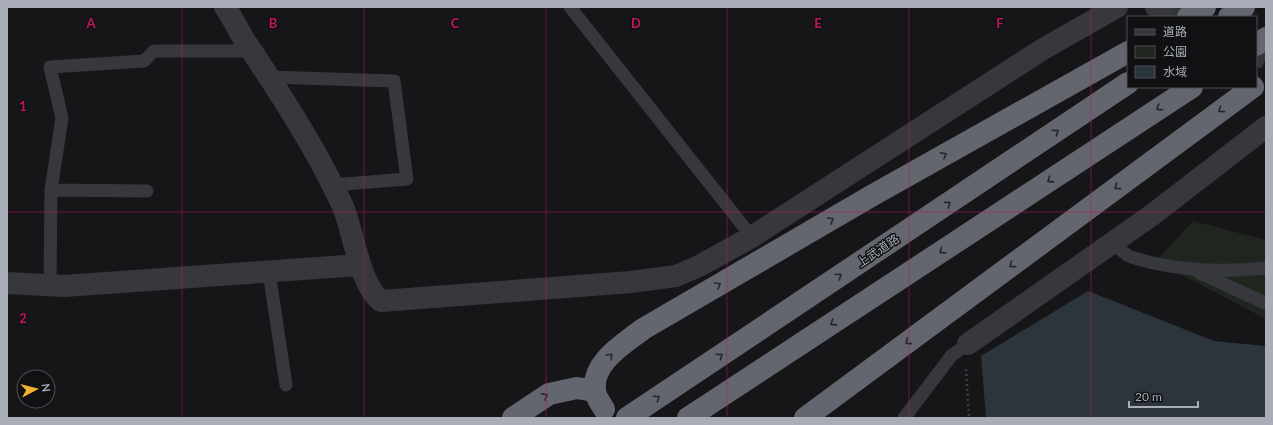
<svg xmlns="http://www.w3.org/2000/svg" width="1273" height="425" font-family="Lato,'Noto Sans JP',sans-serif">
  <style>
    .green { fill: #1e261f }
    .water { fill: #2c353c }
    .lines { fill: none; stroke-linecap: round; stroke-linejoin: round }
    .street-tunnel { stroke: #333438; stroke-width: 22; stroke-dasharray: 22 11; stroke-linecap: butt }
    .path { stroke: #3d3f44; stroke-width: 2.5; stroke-dasharray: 2 3; stroke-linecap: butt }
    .lane { stroke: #37383d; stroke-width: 13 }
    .street { stroke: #37383d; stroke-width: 22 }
    .highway { stroke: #63666e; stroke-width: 22 }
    .oneway { stroke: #26262a }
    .grid { fill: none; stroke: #c2185b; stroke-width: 1; stroke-opacity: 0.55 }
    .labels { text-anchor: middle; stroke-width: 3; stroke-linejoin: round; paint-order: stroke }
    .street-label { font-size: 12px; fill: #a8adb8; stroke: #111113 }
    .grid-label { font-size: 13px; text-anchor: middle; font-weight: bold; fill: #c2185b; stroke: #111113; stroke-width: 3; stroke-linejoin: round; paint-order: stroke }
  </style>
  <rect width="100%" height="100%" fill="#161618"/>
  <path class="green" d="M1193,221l73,19v79l-101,-53 -10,-4z"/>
  <path class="water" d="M1088,291l126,50 52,5v72h-280l-5,-62z"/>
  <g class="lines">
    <path class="street-tunnel" d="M1162,10l16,7
      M1256,54l10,5"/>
    <path class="path" d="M966,369l3,49"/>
    <path class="lane" d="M570,7l174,220 6,11
      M269,77l125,4 13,98 -75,6
      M51,190l96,1
      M1113,243c4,4 9,8 14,12 8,4 17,6 26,8 37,8 76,9 113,5
      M269,272l17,113
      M1198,272l67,31
      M50,285l1,-95 11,-72 -12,-51 94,-6 10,-10h98
      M904,418l48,-63 16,-11"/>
    <path class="street" d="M225,7c8,11 13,23 20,34 27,40 53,80 76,122 8,15 16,30 23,46 9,24 17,78 37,92l250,-19 45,-6 23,-10 51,-28 293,-189 74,-42
      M1156,7l6,3
      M7,283l57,3 296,-21
      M968,344l184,-129 114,-88"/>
    <path class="highway" d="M1188,17l17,-10
      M1229,17l15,-10
      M1256,45l10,-7
      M604,409c-3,-5 -9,-13 -9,-19 -3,-28 29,-46 48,-61l230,-134 255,-143
      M513,418l36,-24 28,-6 17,3
      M627,418l501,-335
      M688,418l504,-331
      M805,418l448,-331"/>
  </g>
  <defs><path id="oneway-chevron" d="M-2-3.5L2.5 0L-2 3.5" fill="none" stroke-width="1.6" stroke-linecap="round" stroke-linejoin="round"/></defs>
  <g class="oneway">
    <use href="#oneway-chevron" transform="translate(1159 108) rotate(147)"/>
    <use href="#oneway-chevron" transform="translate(1221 110) rotate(144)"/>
    <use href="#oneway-chevron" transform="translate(1056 132) rotate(-34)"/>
    <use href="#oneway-chevron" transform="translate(944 155) rotate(-29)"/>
    <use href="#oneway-chevron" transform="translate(1050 180) rotate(147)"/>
    <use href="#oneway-chevron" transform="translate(1117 187) rotate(144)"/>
    <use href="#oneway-chevron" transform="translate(948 204) rotate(-34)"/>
    <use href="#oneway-chevron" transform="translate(831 220) rotate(-30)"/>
    <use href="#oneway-chevron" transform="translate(942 251) rotate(147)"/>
    <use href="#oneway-chevron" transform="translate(1012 265) rotate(144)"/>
    <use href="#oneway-chevron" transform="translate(839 276) rotate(-34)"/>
    <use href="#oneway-chevron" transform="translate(718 285) rotate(-30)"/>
    <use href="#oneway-chevron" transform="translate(833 323) rotate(147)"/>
    <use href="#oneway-chevron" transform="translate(908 342) rotate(143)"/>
    <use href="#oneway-chevron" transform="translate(610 356) rotate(-47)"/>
    <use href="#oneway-chevron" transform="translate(720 356) rotate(-34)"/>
    <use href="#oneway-chevron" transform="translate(545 396) rotate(-29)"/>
    <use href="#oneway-chevron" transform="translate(657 398) rotate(-34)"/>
  </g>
  <path class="grid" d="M182,7v411M364,7v411M546,7v411M727,7v411M909,7v411M1091,7v411M7,212h1259"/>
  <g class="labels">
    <g class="street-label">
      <text transform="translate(878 251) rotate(-34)" y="4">上武道路</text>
    </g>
  </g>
  <g class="grid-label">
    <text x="91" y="28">A</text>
    <text x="273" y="28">B</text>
    <text x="455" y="28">C</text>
    <text x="636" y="28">D</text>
    <text x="818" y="28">E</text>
    <text x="1000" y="28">F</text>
    <text x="23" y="111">1</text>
    <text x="23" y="323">2</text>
  </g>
  <rect width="1273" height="425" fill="none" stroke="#a8adb8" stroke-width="16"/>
  <rect x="1127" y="16" width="130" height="72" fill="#111113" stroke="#4d4f55"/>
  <rect x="1135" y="29" width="20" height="6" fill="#37383d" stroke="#4d4f55"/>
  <text x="1163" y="36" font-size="12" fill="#a8adb8">道路</text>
  <rect x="1135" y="46" width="20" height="12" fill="#1e261f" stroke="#4d4f55"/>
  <text x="1163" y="56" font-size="12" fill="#a8adb8">公園</text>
  <rect x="1135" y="66" width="20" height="12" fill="#2c353c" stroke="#4d4f55"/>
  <text x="1163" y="76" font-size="12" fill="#a8adb8">水域</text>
  <g transform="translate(36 389) rotate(83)"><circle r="19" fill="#111113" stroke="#4d4f55"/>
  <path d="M0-3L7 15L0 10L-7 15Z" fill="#f2b134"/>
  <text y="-6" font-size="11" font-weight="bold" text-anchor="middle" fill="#a8adb8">N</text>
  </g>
  <path d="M1129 401v6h69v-6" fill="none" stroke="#a8adb8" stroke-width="2"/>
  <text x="1135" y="401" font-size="12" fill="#a8adb8" stroke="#111113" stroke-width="3" paint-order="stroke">20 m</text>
</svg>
